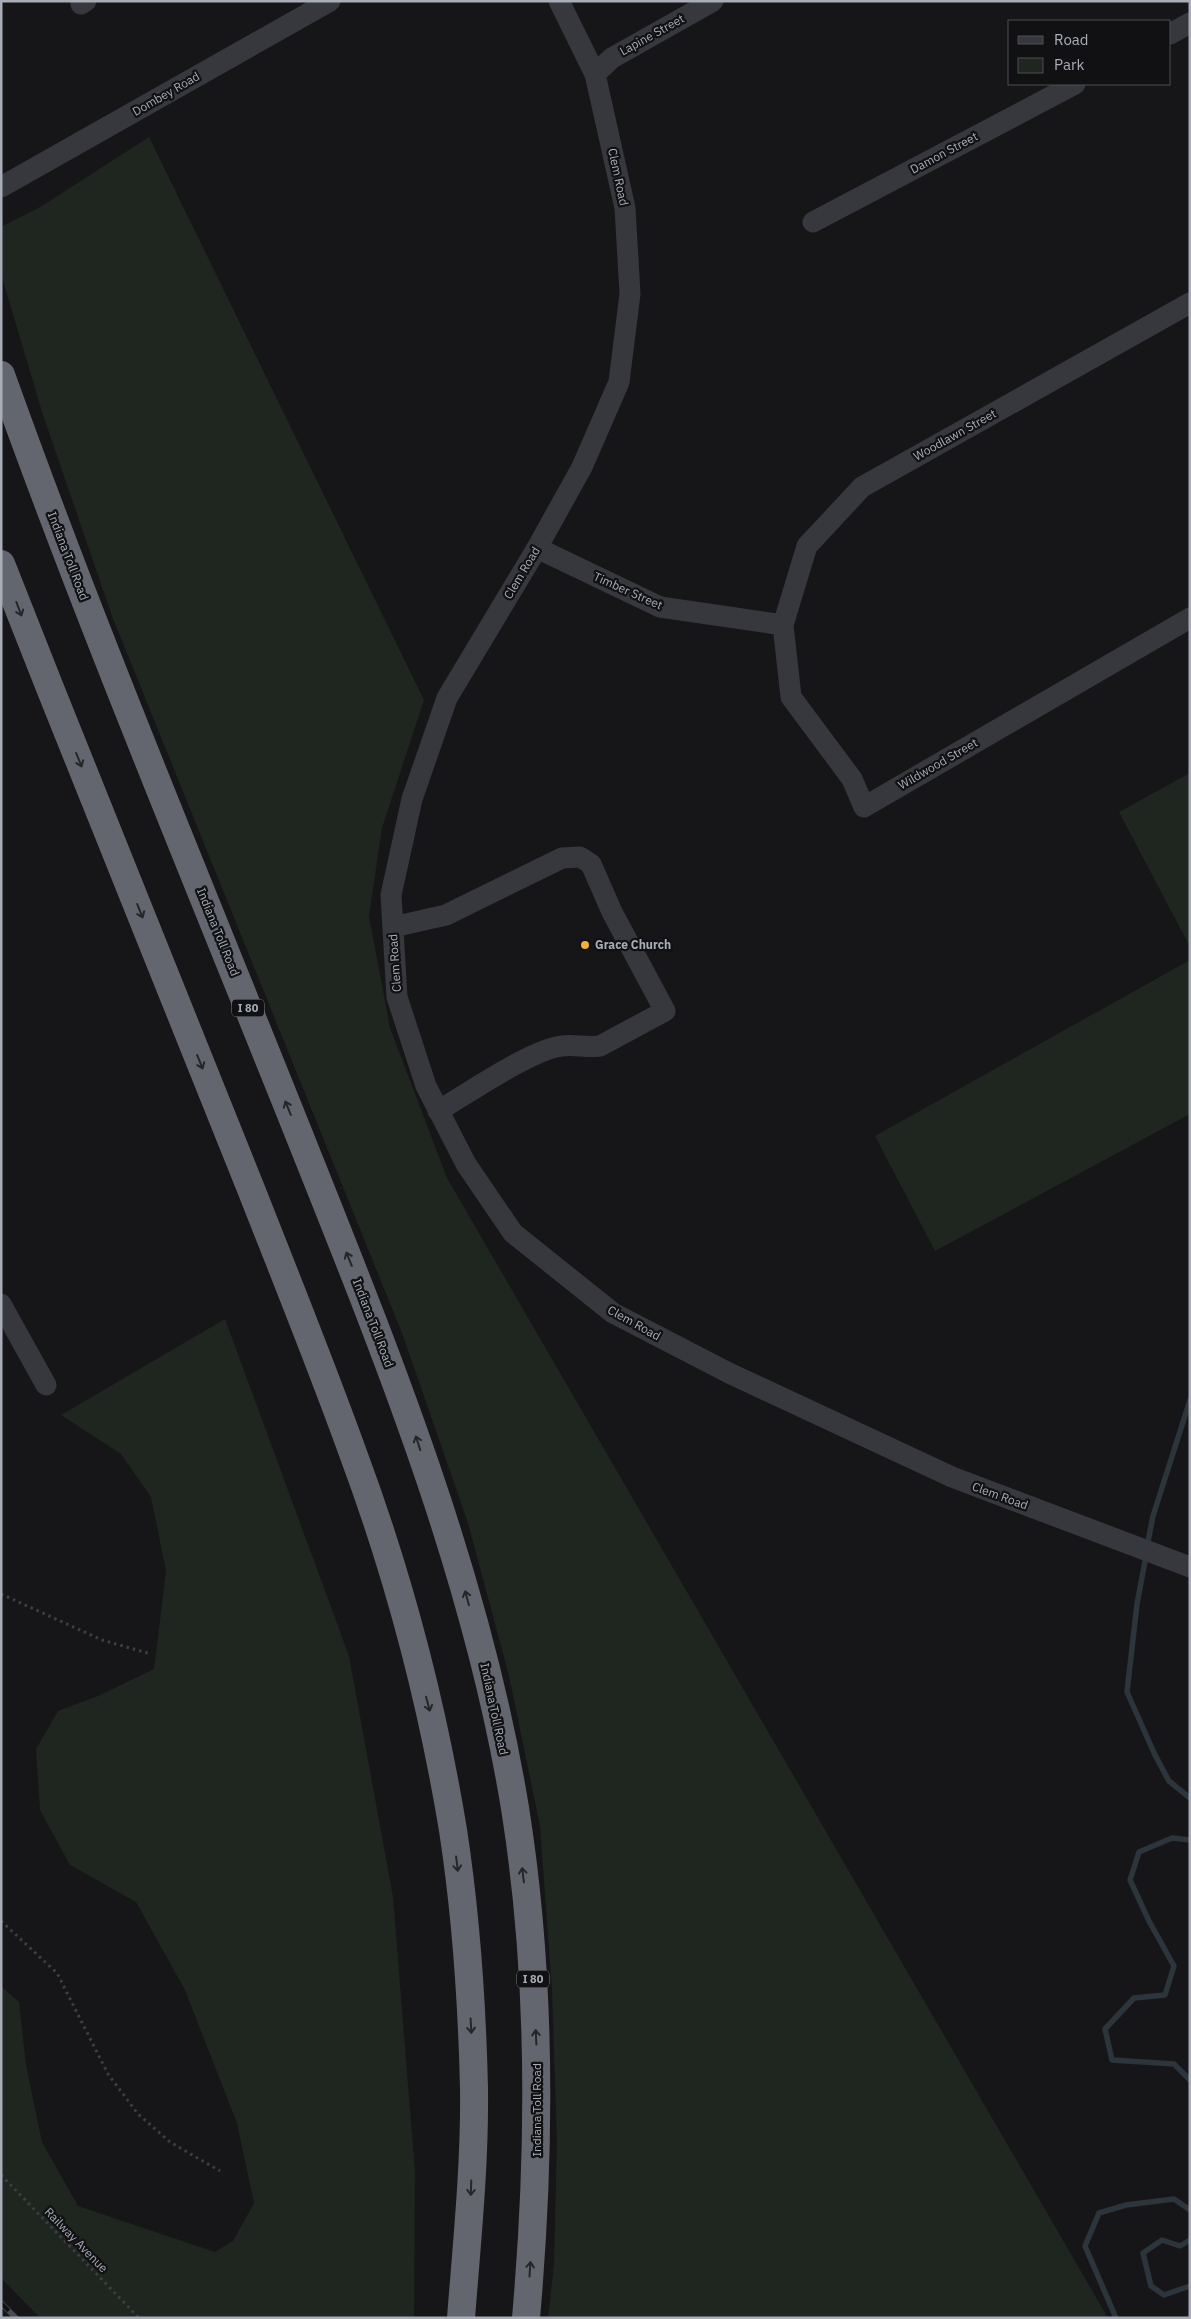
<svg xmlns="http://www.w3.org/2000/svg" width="1191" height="2319" font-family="'IBM Plex Sans',sans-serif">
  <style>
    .green { fill: #1e261f }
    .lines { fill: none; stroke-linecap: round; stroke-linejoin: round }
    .stream { stroke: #2c353c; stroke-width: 5.5 }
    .path { stroke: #3d3f44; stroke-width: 3; stroke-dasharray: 2.5 4; stroke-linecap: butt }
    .minor { stroke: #37383d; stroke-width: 21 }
    .highway { stroke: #63666e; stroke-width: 28 }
    .rail-casing { stroke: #4a4c52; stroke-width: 5.5 }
    .rail { stroke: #111113; stroke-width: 4; stroke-dasharray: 11; stroke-linecap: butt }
    .oneway { stroke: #26262a }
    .poi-dot { fill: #f2b134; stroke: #111113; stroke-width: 2 }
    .labels { text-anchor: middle; stroke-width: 4.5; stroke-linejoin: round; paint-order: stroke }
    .shield { fill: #111113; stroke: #7b7e86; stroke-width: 1 }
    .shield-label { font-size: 11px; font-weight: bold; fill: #a8adb8 }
    .street-label { font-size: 12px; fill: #a8adb8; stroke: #111113 }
    .poi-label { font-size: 12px; font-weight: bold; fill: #a8adb8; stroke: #111113; text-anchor: start }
  </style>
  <rect width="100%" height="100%" fill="#161618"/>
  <path class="green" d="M149,137l275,563 -42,128 -13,88 21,112 57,150 661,1140h-560l6,-54 3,-123 -5,-152 -12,-163 -31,-150 -41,-153 -66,-190 -290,-717 -69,-201 -42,-141v-47l41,-21z
    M1190,773v174l-71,-135z
    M1190,960v154l-255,137 -60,-115z
    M225,1319l124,337 44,241 22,275 -1,146h-374l-39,-40v-292l18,16 7,63 16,77 36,64 137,46 18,-11 21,-38 -17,-80 -52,-133 -49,-88 -66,-37 -30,-55 -4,-61 22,-38 40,-15 56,-27 12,-98 -15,-74 -30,-43 -60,-39z"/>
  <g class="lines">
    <path class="stream" d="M1147,1547l6,-31 37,-116
      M1146,1556l-9,48 -10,88 28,63 14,26 21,17
      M1190,1840l-18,-2 -33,14 -9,28 19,41 25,45 -9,29 -31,3 -29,31 7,31 62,4 16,16
      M1190,2240l-10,6 -18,-6 -19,13 8,33 13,9 26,-9
      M1116,2318l-31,-72 14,-33 27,-8 48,-6 16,11"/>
    <path class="path" d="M1,1594l101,46 49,14
      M1,1921l56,52 51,101 30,40 32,28 50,29
      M1,2175l138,143"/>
    <path class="minor" d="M559,1l36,73 30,134 5,86 -11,88 -37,85 -45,81 -90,150 -35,101 -21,96 6,102 29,89 40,78 47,69 100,80 116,60 223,104 238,90
      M81,4l5,-3
      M1170,34l20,-11
      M595,74l17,-16 101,-57
      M1,187l329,-186
      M813,222l262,-138
      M1190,303l-328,184 -55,59 -24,79 8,72 61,82 12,28 326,-189
      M537,548l123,59 123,18
      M393,927l53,-12 116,-57 18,-1 11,7 21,48 53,99 -65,35c-13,2 -26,-2 -38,0 -30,3 -95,48 -124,65
      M1,1304l45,81"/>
    <path class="highway" d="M1,375c92,257 198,509 299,762 87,218 177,438 215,671 27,169 26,340 11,510
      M1,564c82,209 167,417 250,625 35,89 71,178 103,267 45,121 78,247 99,374 13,85 19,172 21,258 1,76 -7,153 -13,230"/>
    <g class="rail-casing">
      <path id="rail" d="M1,2303l15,15"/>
    </g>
    <use href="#rail" class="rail"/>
  </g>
  <defs><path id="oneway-shaft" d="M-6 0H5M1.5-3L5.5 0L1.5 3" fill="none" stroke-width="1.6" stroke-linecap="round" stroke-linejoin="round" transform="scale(1.25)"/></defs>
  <g class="oneway">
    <use href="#oneway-shaft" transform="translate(19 609) rotate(69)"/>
    <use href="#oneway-shaft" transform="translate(79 760) rotate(68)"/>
    <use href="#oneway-shaft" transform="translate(140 911) rotate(68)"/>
    <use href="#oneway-shaft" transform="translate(200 1062) rotate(68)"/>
    <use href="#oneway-shaft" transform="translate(288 1108) rotate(-112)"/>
    <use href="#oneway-shaft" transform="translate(349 1259) rotate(-112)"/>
    <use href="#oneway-shaft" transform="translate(418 1443) rotate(-108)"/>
    <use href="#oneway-shaft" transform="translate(467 1598) rotate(-105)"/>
    <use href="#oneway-shaft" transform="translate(428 1704) rotate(75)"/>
    <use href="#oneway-shaft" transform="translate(457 1864) rotate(83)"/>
    <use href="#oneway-shaft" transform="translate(523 1875) rotate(-97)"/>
    <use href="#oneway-shaft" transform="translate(471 2026) rotate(87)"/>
    <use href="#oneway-shaft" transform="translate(536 2037) rotate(-93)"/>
    <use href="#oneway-shaft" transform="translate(471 2188) rotate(92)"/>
    <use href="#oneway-shaft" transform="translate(530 2269) rotate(-86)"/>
  </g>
  <circle class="poi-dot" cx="585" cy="945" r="5"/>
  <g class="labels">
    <g class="shield">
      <rect x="232" y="999.5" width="32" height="17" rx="4"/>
      <rect x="517" y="1970.5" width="32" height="17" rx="4"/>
    </g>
    <g class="shield-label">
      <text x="248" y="1012">I 80</text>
      <text x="533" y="1983">I 80</text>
    </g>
    <g class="street-label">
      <text transform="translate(652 35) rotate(-29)" y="4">Lapine Street</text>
      <text transform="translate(166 94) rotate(-30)" y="4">Dombey Road</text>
      <text transform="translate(944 153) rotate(-28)" y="4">Damon Street</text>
      <text transform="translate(618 177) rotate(78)" y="4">Clem Road</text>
      <text transform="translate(955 435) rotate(-29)" y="4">Woodlawn Street</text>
      <text transform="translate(68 556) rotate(69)" y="4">Indiana Toll Road</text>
      <text transform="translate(522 573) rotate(-59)" y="4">Clem Road</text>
      <text transform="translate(628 591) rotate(24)" y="4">Timber Street</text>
      <text transform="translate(938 764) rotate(-30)" y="4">Wildwood Street</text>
      <text transform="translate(218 932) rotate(68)" y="4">Indiana Toll Road</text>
      <text transform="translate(395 963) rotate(-94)" y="4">Clem Road</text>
      <text transform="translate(373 1323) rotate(69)" y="4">Indiana Toll Road</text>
      <text transform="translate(634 1323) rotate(29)" y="4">Clem Road</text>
      <text transform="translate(1000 1496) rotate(20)" y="4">Clem Road</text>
      <text transform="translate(494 1709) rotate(78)" y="4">Indiana Toll Road</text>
      <text transform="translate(537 2110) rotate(-90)" y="4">Indiana Toll Road</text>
      <text transform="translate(76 2240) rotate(46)" y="4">Railway Avenue</text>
    </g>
    <g class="poi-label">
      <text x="595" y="949">Grace Church</text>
    </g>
  </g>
  <rect width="1191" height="2319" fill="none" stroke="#a8adb8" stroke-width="5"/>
  <rect x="1008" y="20" width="162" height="65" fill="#111113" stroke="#4d4f55"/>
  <rect x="1018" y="36" width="25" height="8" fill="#37383d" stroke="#4d4f55"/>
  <text x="1054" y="45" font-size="15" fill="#a8adb8">Road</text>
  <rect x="1018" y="58" width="25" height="15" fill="#1e261f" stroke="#4d4f55"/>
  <text x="1054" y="70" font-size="15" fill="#a8adb8">Park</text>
</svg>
